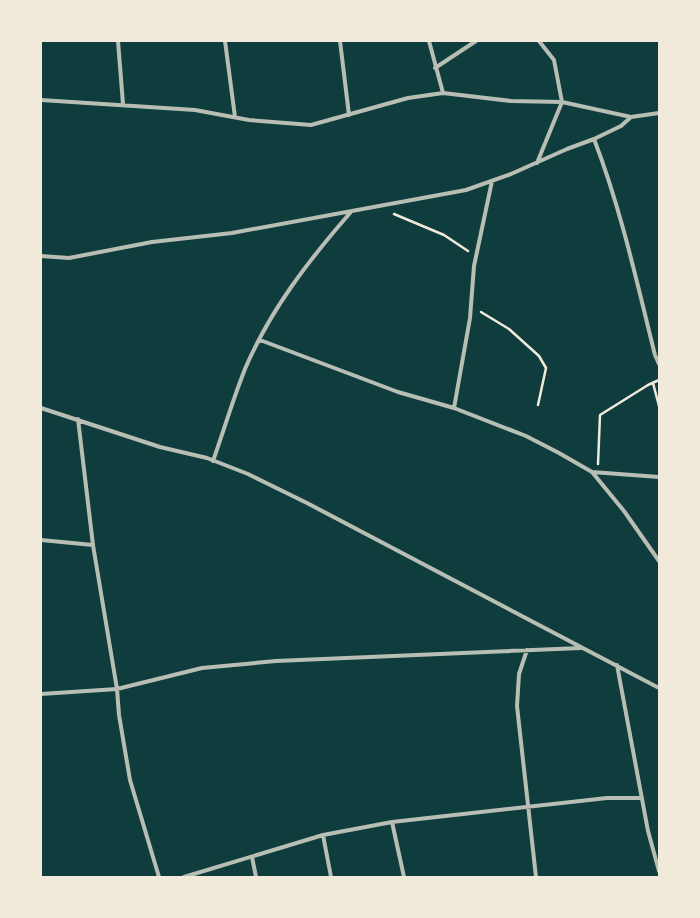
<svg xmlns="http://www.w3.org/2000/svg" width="700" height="918" font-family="Figtree,sans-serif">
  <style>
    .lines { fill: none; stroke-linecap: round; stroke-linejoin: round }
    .path { stroke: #f1e9da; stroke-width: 2.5 }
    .minor { stroke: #b8beb3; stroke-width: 4 }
  </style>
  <rect width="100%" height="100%" fill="#0f3d3e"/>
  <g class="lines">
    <path class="path" d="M394,214l50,21 24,16
      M481,312l28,17 30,27 7,12 -8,37
      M653,383l6,23
      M598,464l2,-49 48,-30 11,-5"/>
    <path class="minor" d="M118,41l5,63
      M225,41l10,76
      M340,41l9,74
      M429,41l14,52
      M435,68l41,-27
      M41,100l154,10 54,10 62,5 97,-27 35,-5 68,8 51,1 69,15 28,-4
      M594,139c27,70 43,144 61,216l4,9
      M537,163l25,-61 -8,-42 -15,-19
      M41,256l28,2 83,-16 80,-9 234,-43 45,-16 56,-25 27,-10 27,-13 10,-9
      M260,340l138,52 56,16 72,28 33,17 33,19 32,39 35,50
      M41,408l119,39 47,11 41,16 59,29 352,185
      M454,408l16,-90 4,-52 18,-85
      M78,419l15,126 24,144 2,26 11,65 29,97
      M213,461c11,-31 20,-62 32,-92 25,-59 64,-109 105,-156
      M592,472l67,5
      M41,540l52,5
      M527,650l-8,24 -2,32 19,171
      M617,665l31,166 11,40
      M41,694l76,-5 85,-21 74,-7 305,-13
      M392,822l12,55
      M323,835l8,42
      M252,857l4,20
      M184,877l139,-42 69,-13 215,-24h35"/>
  </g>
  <rect width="700" height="918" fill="none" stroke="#f1e9da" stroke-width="84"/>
</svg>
